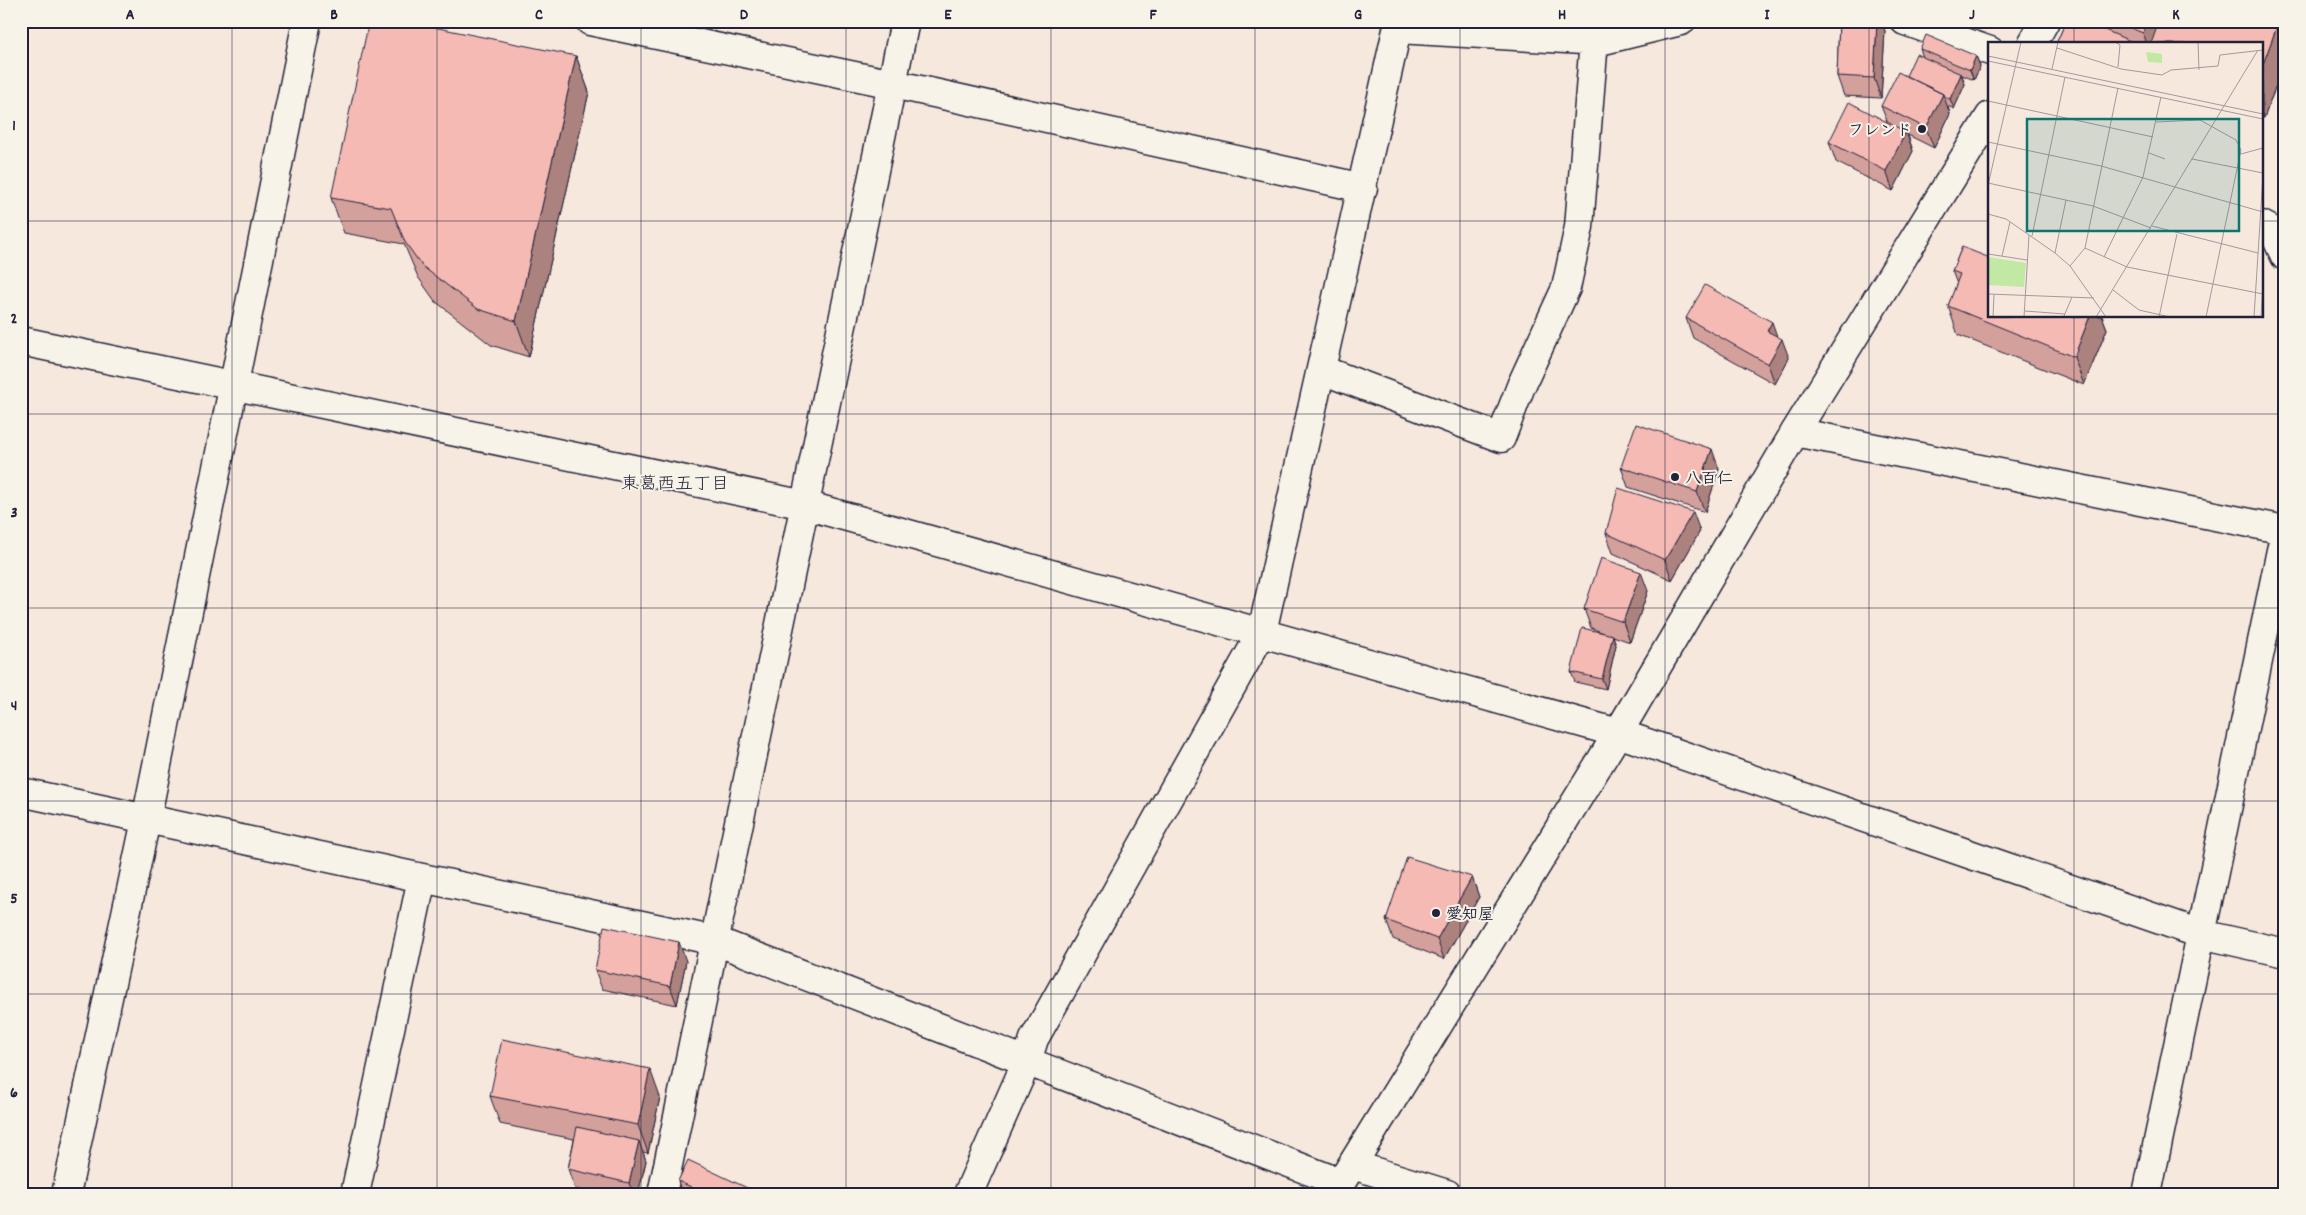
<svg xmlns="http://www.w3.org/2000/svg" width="2306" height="1215" font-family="Dekko,'Klee One',sans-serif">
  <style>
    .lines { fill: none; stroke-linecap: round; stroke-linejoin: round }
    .minor-casing { stroke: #22223b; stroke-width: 31 }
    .minor { stroke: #f7f3e8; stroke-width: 28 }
    .wall { fill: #d4a09c; stroke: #22223b }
    .shaded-wall { fill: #ac827f; stroke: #22223b }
    .building { fill: #f6bab5; stroke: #22223b }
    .grid { fill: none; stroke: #22223b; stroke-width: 1; stroke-opacity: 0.55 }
    .poi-dot { fill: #22223b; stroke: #f7f3e8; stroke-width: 2 }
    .labels { text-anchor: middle; stroke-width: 4; stroke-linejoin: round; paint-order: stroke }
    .poi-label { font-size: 16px; font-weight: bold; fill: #22223b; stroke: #f7f3e8; text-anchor: start }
    .neighbourhood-label { font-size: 18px; fill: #22223b; stroke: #f7f3e8 }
    .inset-road { fill: none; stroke: #a2999d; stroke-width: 1 }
    .view { fill: #0f766e; fill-opacity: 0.15; stroke: #0f766e; stroke-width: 2.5 }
    .inset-edge { fill: none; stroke: #22223b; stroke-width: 2.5 }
    .neatline { fill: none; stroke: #22223b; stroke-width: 2 }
    .grid-label { font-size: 16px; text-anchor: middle; font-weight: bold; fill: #22223b }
  </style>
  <rect width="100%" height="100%" fill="#f7e8de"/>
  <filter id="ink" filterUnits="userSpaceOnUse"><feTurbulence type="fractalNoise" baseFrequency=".02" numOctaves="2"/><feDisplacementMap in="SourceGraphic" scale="10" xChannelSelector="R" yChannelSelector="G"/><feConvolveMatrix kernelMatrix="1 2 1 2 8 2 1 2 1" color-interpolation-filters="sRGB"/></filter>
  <g filter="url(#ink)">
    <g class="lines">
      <g class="minor-casing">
        <path id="minor" d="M590,21l303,63 470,104
          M1905,21l85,30
          M1398,29l202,12 81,-20
          M2032,44l13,-23
          M2262,225l11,6 12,25
          M21,341l784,164 813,228 583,201 84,19
          M1322,370l179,68 20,-52 45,-98 13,-61 15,-187
          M1795,432l490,98
          M21,792l695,149 625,242
          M1353,1165l94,29
          M66,1194l80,-374 161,-799
          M355,1194l67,-316
          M662,1194l243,-1173
          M968,1194l59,-133 7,-22 228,-407 137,-611
          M1334,1194l284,-461 177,-301 195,-316
          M2147,1194l138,-663"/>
      </g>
      <use href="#minor" class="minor"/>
    </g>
    <path class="wall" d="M1839,21h42l4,10 -4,67 -37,-2 -7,-20z
      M2066,21h198l13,5 8,21v14l-21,57h-2v-74h-206z
      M1920,49l56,7 4,10 -6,14 -12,-5 3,9 -11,25 -6,-3 2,8 -16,34 -26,-13 5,16 -20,40 -57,-29 -7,-20 58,-21 -6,-15 42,-49z
      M576,56l13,36 -60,265 -38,-12 -56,-44 -17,-24 -14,-33 -60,-11 -13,-35z
      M1962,247l28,69h112l5,13 -23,56 -126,-50 -10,-29 9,-22 -5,-13z
      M1686,318l91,18 12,22 -14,26 -82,-46z
      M1621,467l98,2 -14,43 -77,-25z
      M1700,531l-28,49 -59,-27 -7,-20z
      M1648,591l-18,51 -17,-6 3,9 -10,44 -31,-7 -4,-10 33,-39 -13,-5 -7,-19z
      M1472,877l7,20 -35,62 -51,-20 -7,-19z
      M686,961l-9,44 -75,-16 -7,-19z
      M490,1096l170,1 -12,56 -5,-1 3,9 -8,33h-41l-22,-5 -7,-20 6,-30 -74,-15z
      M678,1181l82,13h-78z"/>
    <path class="shaded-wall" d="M1877,21h4l4,10 -4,67 -7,-20z
      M2148,21h15l-9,23h-7l-4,-11z
      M2277,26l8,21v14l-21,57 -2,-5v-46z
      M576,56l13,36 -60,265 -13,-36z
      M1976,56l4,10 -6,14 -4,-10z
      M1961,74l4,10 -11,25 -4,-10z
      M1943,94l7,20 -16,34 -8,-20z
      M1906,132l7,19 -20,40 -7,-20z
      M2090,316h12l5,13 -23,56 -10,-28z
      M1772,322l7,20 -12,-11z
      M1782,339l7,19 -14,26 -7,-20z
      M1712,449l7,20 -14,43 -8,-20z
      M1693,512l7,19 -28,49 -7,-20z
      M1641,572l7,19 -18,51 -7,-20z
      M1613,635l3,10 -10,44 -4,-10z
      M1472,877l7,20 -35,62 -7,-20z
      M679,942l7,19 -9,44 -7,-19z
      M650,1069l10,28 -12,56 -10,-28z
      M639,1141l7,20 -8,33h-5l-4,-11z"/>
    <path class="building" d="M369,21h35l172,35 -60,265 -38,-12 -56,-43 -17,-24 -14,-34 -60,-10z
      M1839,21h38l-3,57 -37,-2z
      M2066,21h18l53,23h-81z
      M2113,21h35l-5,12z
      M2159,21h105l13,5 -15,41v-23h-111z
      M1926,35l50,21 -6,14 -50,-21z
      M1916,54l45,20 -11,25 -6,-3 -1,-2 -37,-18z
      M1898,72l45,22 -17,34 -45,-22z
      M1849,102l57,30 -20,39 -57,-29z
      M1962,247l28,11v58h100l-16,41 -126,-51 12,-32 -8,-3z
      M1705,285l67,37 -5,9 15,8 -14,25 -82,-46z
      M1636,424l76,25 -15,43 -76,-25z
      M1618,488l75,24 -28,48 -59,-27z
      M1601,558l40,14 -18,50 -39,-13z
      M1582,628l31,7 -11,44 -31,-7z
      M1407,857l65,20 -35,62 -51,-19z
      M604,926l75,16 -9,44 -75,-16z
      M502,1039l148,30 -12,56 -148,-29z
      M577,1127l62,14 -10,42 -61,-14z
      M688,1160l72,34h-72l3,-7 -13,-6z
      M1362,1189l19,5h-20z"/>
  </g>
  <path class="grid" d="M232,21v1173M437,21v1173M641,21v1173M846,21v1173M1051,21v1173M1255,21v1173M1460,21v1173M1665,21v1173M1869,21v1173M2074,21v23M21,221h1969M2262,221h23M2074,316v878M21,414h2264M21,608h2264M21,801h2264M21,994h2264"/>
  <g class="poi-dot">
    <circle cx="1922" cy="129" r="5"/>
    <circle cx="1675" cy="477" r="5"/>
    <circle cx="1436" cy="913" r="5"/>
  </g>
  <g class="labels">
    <g class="poi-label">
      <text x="1912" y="135" text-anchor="end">フレンド</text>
      <text x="1685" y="483">八百仁</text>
      <text x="1446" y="919">愛知屋</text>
    </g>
    <g class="neighbourhood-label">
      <text x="675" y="489">東葛西五丁目</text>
    </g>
  </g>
  <g transform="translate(1988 42)">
    <rect width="275" height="275" fill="#f7e8de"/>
    <path d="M158,10l16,2v9l-14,-1zM0,215l38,6 -2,24 -36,-2z" fill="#c1e9a4"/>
    <path class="inset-road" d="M127,0l5,3 -2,22M210,0l1,28M69,6l64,21 41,6 9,-5 47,-4 2,-11 43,-5M0,14l275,58M0,19l275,58M64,27l6,-27M0,59l165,36M168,80l44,-2 36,20 5,10 -35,167M0,100l113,24 162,46M161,111l16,6M253,112l22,-6M204,117l71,14M0,141l105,23 58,22M0,143l33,-143M0,172l18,5 49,34 15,13 36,51M164,184l106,27M44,194l33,-159M97,206l33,-160M67,211l11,-53M0,212l39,6M14,214l8,-34M116,215l39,-80 18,-80M82,224l15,-18 42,19 136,27M125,248l26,20 31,7M0,252l106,4M37,269l40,3M76,274l8,-19M5,275l1,-22M36,275l5,-82M108,275l162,-267M171,275l18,-83M266,275l9,-142M273,275l2,-36"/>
    <path class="view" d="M39,77h212v112h-212z"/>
    <rect width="275" height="275" class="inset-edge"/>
  </g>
  <rect width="2306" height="1215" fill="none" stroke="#f7f3e8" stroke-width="55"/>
  <rect x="28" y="28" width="2250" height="1160" class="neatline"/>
  <g class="grid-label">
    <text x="130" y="19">A</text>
    <text x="334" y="19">B</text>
    <text x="539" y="19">C</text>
    <text x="744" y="19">D</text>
    <text x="948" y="19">E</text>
    <text x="1153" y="19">F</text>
    <text x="1358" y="19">G</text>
    <text x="1562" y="19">H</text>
    <text x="1767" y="19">I</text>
    <text x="1972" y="19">J</text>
    <text x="2176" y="19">K</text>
    <text x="14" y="130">1</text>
    <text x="14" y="323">2</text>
    <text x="14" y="517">3</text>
    <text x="14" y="710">4</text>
    <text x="14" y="903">5</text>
    <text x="14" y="1097">6</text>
  </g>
</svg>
